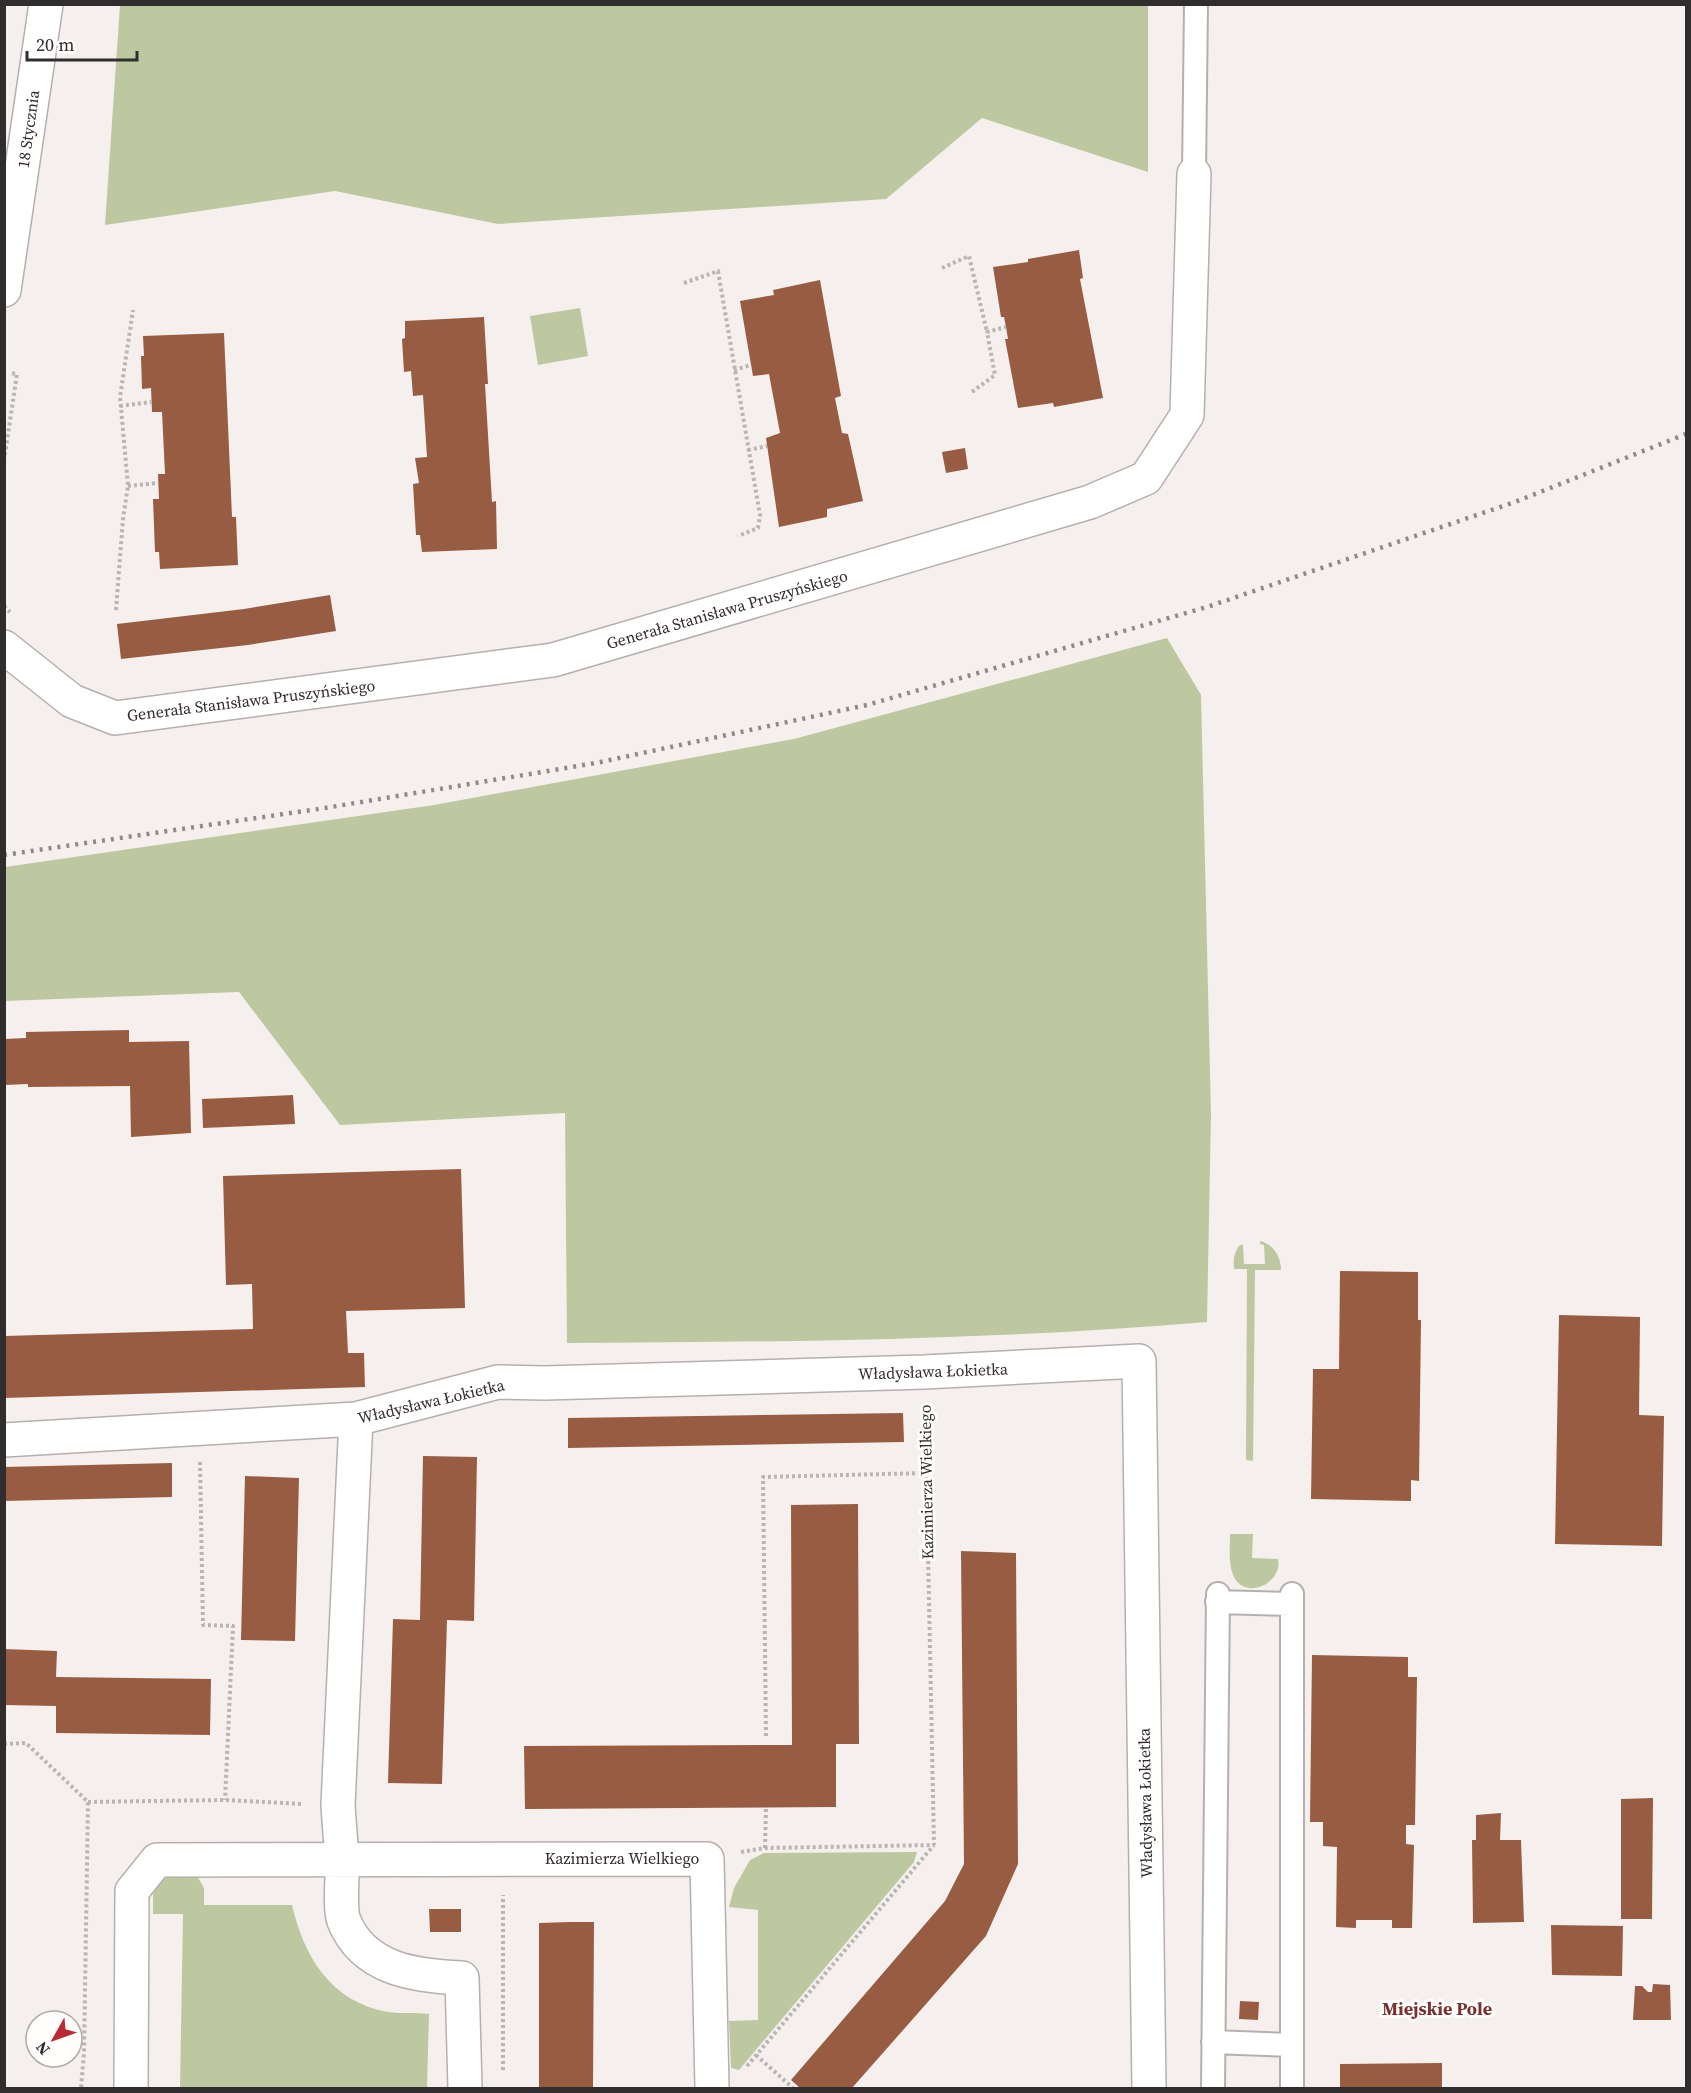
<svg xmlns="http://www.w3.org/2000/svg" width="1691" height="2093" font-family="'Source Serif 4',serif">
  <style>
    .green { fill: #bdc8a1 }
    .building { fill: #985c42 }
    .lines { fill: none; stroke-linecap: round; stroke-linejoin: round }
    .lane-casing { stroke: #b5b0ae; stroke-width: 26 }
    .street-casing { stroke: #b5b0ae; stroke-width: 36 }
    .secondary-casing { stroke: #b5b0ae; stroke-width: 36 }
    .path { stroke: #b9b5b3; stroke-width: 4; stroke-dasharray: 3 3; stroke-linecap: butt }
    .lane { stroke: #fff; stroke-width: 22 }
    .street { stroke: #fff; stroke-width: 33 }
    .secondary { stroke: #fff; stroke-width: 33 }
    .rail { stroke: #8d8a88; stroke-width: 4.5; stroke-dasharray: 3 6; stroke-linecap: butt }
    .labels { text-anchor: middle; stroke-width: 6; stroke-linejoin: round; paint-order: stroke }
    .street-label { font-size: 16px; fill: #2f2d2d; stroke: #fffefd }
    .neighbourhood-label { font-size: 18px; font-weight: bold; fill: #77312f; stroke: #fffefd }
  </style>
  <rect width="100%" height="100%" fill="#f5f0ed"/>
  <path class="green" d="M120,5h1028v167l-166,-54 -96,81 -388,25 -163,-33 -230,34z
    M580,308l8,48 -50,9 -8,-49z
    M1167,638l34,57 10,420 -4,207c-212,18 -426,20 -640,21l-2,-230 -225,12 -101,-133 -234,9v-134l429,-62 360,-66z
    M1260,1241c13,3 21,15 21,29h-26l-2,191 -7,-1 1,-191h-13c-1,-9 0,-17 6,-24h3l1,19h21l-1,-19 -4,-1z
    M1230,1534h23l-1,24 26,1c0,3 1,6 0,9 -5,20 -34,29 -44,9 -6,-13 -4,-29 -4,-43z
    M917,1852l-3,10 -175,208 -8,-2 -2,-47 29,-1v-110l-29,-3 5,-19 16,-28 14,-7z
    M178,1874l19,2 7,12v17h88c12,52 39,97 96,107 13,2 28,0 41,2l-2,74h-247l3,-174h-30v-20l7,-14z"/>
  <path class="building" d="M1079,250l4,28 -3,1 23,119 -49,9 -1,-4 -35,5 -13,-69h3l-2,-12 -2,-10h-3l-8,-50 35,-5v-3z
    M820,280l21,116 -6,2 7,35 6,1 15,67 -36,8v8l-48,10 -13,-89 14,-5 -11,-59 -16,2 -13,-75 34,-6 -1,-5z
    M484,317l4,67h-3l7,118 4,-1 1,48 -75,3 -2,-17h-4l-3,-51 6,-1 -4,-25 12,-1 -4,-62 -10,1 -2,-25 -7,1 -2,-33 3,-1v-17z
    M224,333l8,184h4l2,48 -78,4 -1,-17h-4l-2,-53h6l-1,-25h7l-3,-62h-10l-1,-24 -9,1 -1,-33h3l-1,-20z
    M965,448l3,21 -22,4 -4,-21z
    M330,595l6,36 -88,14 -127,14 -4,-35 127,-15z
    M129,1030v12l60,-1 2,92 -60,4 -1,-51 -102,1v-3l-23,1 -1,-46 22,-1v-6z
    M293,1095l2,29 -92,4 -1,-29z
    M461,1169l4,139 -119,3 2,42h16l1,34 -361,11v-62l249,-7 -1,-45 -26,1 -3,-109z
    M1340,1271l78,1v48h3l-2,161 -8,-1v21l-100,-2 2,-130h26z
    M1559,1315l81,2 -1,98 25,1 -2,130 -107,-2z
    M903,1413l1,29 -336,6v-30z
    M423,1456l54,1 -3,164 -27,-1 -5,164 -54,-1 5,-164 27,1z
    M172,1463v34l-168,4v-34z
    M245,1476l54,2 -4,163 -54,-1z
    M858,1504l1,240h-23v63l-311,2 -1,-63 268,-1 -1,-240z
    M961,1551l55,2 2,311 -32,72 -134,152h-52l-9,-8 154,-179 19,-37z
    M4,1649l53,2 -1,26 155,2 -1,56 -154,-2v-27l-52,-1z
    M1312,1655l96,2v20h9l-2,148h-9v19l8,1 -2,83h-20v-8h-36v8l-20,-1 1,-80 -14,-1v-24h-13z
    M1653,1798l-1,121h-31v-120z
    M1501,1813l-1,27h21l3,82 -51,1 -1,-83h4v-25z
    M429,1909h32v23h-31z
    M570,1922h24l-1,166h-54v-165z
    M1551,1925l72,1 -1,50 -70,-1z
    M1653,1984l17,1 1,35h-38l2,-34h7l6,6h4z
    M1240,2001l19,1 -1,18 -19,-1z
    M1442,2063v25h-102v-24z"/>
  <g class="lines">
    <g class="lane-casing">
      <path id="lane" d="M1194,174l2,-170
        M1292,1594v494
        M1217,1602l75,2
        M1213,2042l79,3
        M1213,2088l5,-494"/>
    </g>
    <g class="street-casing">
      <path id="street" d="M4,647l68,54 43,17 438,-58 537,-158 56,-24 41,-63 7,-241
        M356,1419l-18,386c1,18 3,37 4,56 1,15 -3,47 2,60 20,49 72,55 118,57l3,110
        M4,1440l352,-21 142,-37 47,1 379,-11 215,-11 10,727
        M131,2088l1,-197 25,-31c183,1 367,-2 550,-1l5,229"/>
    </g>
    <g class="secondary-casing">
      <path id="secondary" d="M4,290l42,-286"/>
    </g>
    <path class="path" d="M942,268l27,-12 18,76
      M684,283l34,-12 42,244 -2,13 -20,8
      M734,370l17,-5
      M972,392l23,-17 -8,-43 19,-5
      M120,406l31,-4
      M748,450l19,-4
      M4,461l13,-87 -6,-1
      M128,486l30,-3
      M4,606l6,6
      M116,610l7,-91 5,-33 -8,-89 13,-87
      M925,1405l9,440
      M200,1462l3,163 30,1 -8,174
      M766,1736l-3,-259 163,-4
      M4,1744l22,-1 62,59 -4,251 -3,35
      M88,1802l137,-2 78,4
      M765,1848l1,-41
      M741,1852l24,-4 169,-3
      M756,2055l37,33
      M747,2066l187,-221
      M503,2070v-175"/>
    <use href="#lane" class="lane"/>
    <use href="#street" class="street"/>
    <use href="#secondary" class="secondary"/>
    <path class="rail" d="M4,855l321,-47 271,-45 271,-58 340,-98 308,-105 171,-68"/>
  </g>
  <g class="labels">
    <g class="street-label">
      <text transform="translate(28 129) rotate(-82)" y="6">18 Stycznia</text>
      <text transform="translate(727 609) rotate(-16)" y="6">Generała Stanisława Pruszyńskiego</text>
      <text transform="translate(251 700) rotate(-7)" y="6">Generała Stanisława Pruszyńskiego</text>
      <text transform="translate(933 1371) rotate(-2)" y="6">Władysława Łokietka</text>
      <text transform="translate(431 1401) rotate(-13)" y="6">Władysława Łokietka</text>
      <text transform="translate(926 1482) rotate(-91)" y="6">Kazimierza Wielkiego</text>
      <text transform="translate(1145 1803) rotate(-91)" y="6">Władysława Łokietka</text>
      <text x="622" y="1864">Kazimierza Wielkiego</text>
    </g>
    <g class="neighbourhood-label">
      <text x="1437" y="2015">Miejskie Pole</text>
    </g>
  </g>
  <rect width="1691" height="2093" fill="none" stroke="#2f2d2d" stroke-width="12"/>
  <g transform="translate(54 2039) rotate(230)"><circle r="28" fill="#fffefd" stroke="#acaaaa" stroke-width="1.5"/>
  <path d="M0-4.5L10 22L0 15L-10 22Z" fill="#ba2a32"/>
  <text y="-9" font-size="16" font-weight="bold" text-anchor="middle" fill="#2f2d2d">N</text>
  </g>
  <path d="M27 51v9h110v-9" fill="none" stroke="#2f2d2d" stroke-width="3"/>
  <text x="36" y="51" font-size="18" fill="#2f2d2d" stroke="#fffefd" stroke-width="4.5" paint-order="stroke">20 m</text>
</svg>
